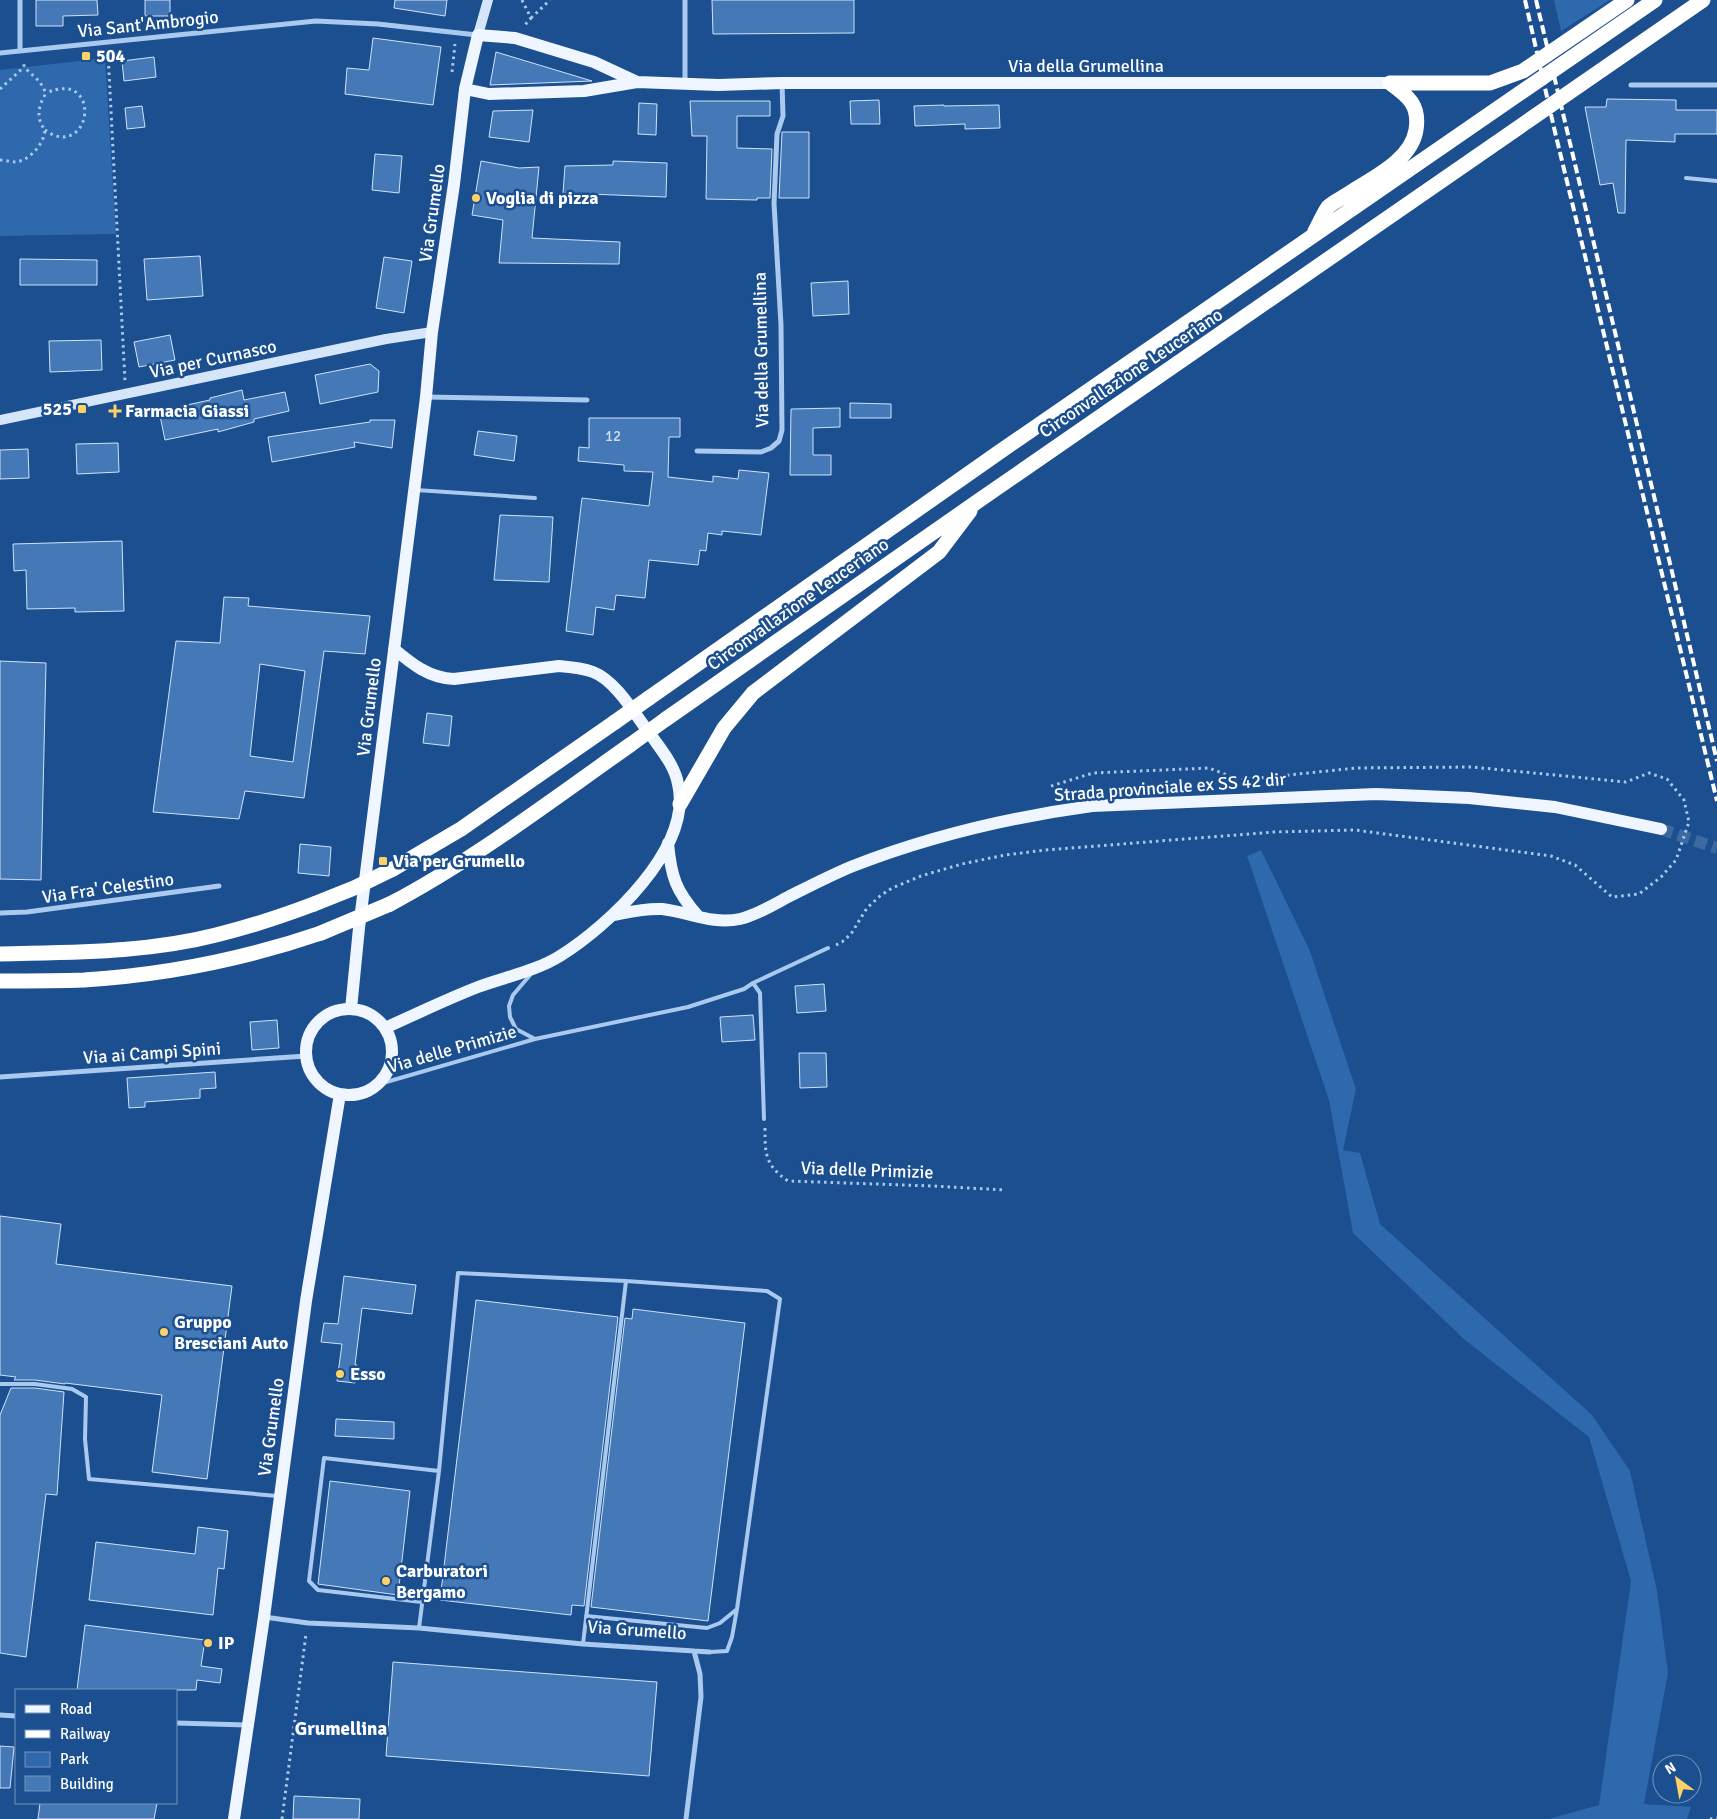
<svg xmlns="http://www.w3.org/2000/svg" width="1717" height="1819" font-family="Signika,sans-serif">
  <style>
    .green { fill: #2e69ad }
    .building { fill: #4478b7; stroke: #cfe3fa; fill-rule: evenodd }
    .lines { fill: none; stroke-linecap: round; stroke-linejoin: round }
    .primary-tunnel { stroke: #3d69a0; stroke-width: 12; stroke-dasharray: 12 6; stroke-linecap: butt }
    .path { stroke: #a9c9ee; stroke-width: 3; stroke-dasharray: 2.5 4; stroke-linecap: butt }
    .lane { stroke: #a9c9ee; stroke-width: 4 }
    .street { stroke: #a9c9ee; stroke-width: 5 }
    .secondary { stroke: #d6e6fa; stroke-width: 10 }
    .primary { stroke: #f0f6ff; stroke-width: 12 }
    .highway { stroke: #fff; stroke-width: 15 }
    .rail { stroke: #fff; stroke-width: 4; stroke-dasharray: 9 4; stroke-linecap: butt }
    .highway-bridge { stroke: #fff; stroke-width: 15 }
    .poi-dot { fill: #ffd166; stroke: #1b4f8f; stroke-width: 2 }
    .labels { text-anchor: middle; stroke-width: 5; stroke-linejoin: round; paint-order: stroke }
    .number-label { font-size: 15px; fill: #d0dded }
    .street-label { font-size: 18px; fill: #fff; stroke: #1b4f8f }
    .poi-label { font-size: 18px; font-weight: bold; fill: #fff; stroke: #1b4f8f; text-anchor: start }
    .neighbourhood-label { font-size: 19px; font-weight: bold; fill: #fff; stroke: #1b4f8f }
  </style>
  <rect width="100%" height="100%" fill="#1b4f8f"/>
  <path class="green" d="M1554,0h56l-49,31z
    M105,58l11,176 -116,2v-166z
    M1261,850l49,101 46,138 -13,61 17,3 20,71 212,191 38,56 27,120 11,82 -24,131 47,3 -4,12h-138l50,-14 32,-224 -42,-144 -124,-97 -112,-107 -24,-133 -82,-244z"/>
  <path class="building" d="M36,0h61l1,15 -35,1v10h-27z
    M145,0h25v16h-25z
    M395,0h52l-2,16 -51,-8z
    M712,0h142v33l-141,1z
    M373,38l68,9 -8,58 -88,-11 2,-26 22,2z
    M496,52l96,29 -102,4z
    M154,57l2,20 -32,4 -2,-20z
    M1607,99l69,1v10h41v24h-42v8l-49,-2 -1,73h-7l-5,-30 -13,2 -15,-78h21z
    M879,100l1,24h-29l-1,-23z
    M690,101h80v15h-33v32l35,1 -2,49h-13v2l-51,-1 1,-63h-15z
    M639,103l18,1 -1,31 -18,-1z
    M944,105v1l55,-1 1,23 -35,1v-5l-50,2 -1,-20z
    M142,106l3,21 -18,2 -2,-21z
    M533,110l-4,32 -40,-5 4,-26z
    M782,132h27v66h-30z
    M375,154l27,2 -3,37 -27,-3z
    M481,161l38,7 20,-1 -7,71 88,4 -1,22 -120,-1 4,-43 -31,-5z
    M613,161l54,2 -1,34 -103,-4 2,-27 48,-1z
    M200,256l3,40 -56,4 -3,-41z
    M384,257l28,4 -8,52 -28,-5z
    M20,259l77,1v25h-77z
    M848,281l1,33 -36,2 -2,-33z
    M170,335l5,25 -36,7 -5,-25z
    M101,340l1,30 -52,2 -1,-31z
    M370,364l9,7 -1,21 -58,12 -5,-29z
    M242,390l2,10 41,-8 4,19 -35,8v3l-36,10v-3l-53,11 -6,-29 51,-11v-2z
    M850,403l41,1v14h-41z
    M840,408v19l-27,1v27h18v20h-41l1,-66z
    M589,418h91v19h-11l-1,40 45,5v-6l25,3 1,-9 30,3 -8,62 -39,-4v4l-14,-2 -2,18 -6,-1 -2,15 -49,-5 -4,38 -29,-3 -2,15 -18,-3 -3,28 -27,-4 16,-133 67,8 4,-34 -29,-1v-6l-46,-4 1,-14 10,1z
    M370,420h25l-3,28 -38,-6 1,5 -83,15 -4,-25 102,-15z
    M478,431l39,5 -3,25 -40,-6z
    M118,443l1,29 -42,2 -1,-30z
    M28,449l1,29 -29,1v-29z
    M500,515l53,2 -4,65 -55,-2z
    M122,541l2,70 -49,1v-4l-48,1 -1,-39 -12,1 -1,-27z
    M224,597l25,1 -1,8 122,10 -5,38 -41,-3 -20,147 -59,-7 -6,28 -86,-7 23,-171 44,2zM260,664l45,7 -12,91 -43,-6z
    M0,661l46,2 -5,217 -41,-1z
    M427,713l25,3 -3,30 -26,-3z
    M300,844l31,3 -2,29 -31,-3z
    M824,984l2,27 -29,2 -2,-27z
    M753,1015l2,25 -33,2 -2,-25z
    M277,1020l2,28 -27,2 -2,-28z
    M799,1053h27l1,34 -27,1z
    M215,1072l1,16 -16,1v9l-55,4v5l-16,1 -2,-30z
    M0,1216l61,8 -5,40 176,22 -25,193 -55,-7 10,-77 -97,-12v1l-30,-4h-21l2,-3 -16,-2z
    M344,1276l72,9 -4,29 -50,-6 -7,57h2l-2,18 -18,-2 5,-37 -21,-2 3,-19 14,1z
    M476,1300l142,17 -34,289 -12,-1 -1,10 -131,-15z
    M633,1309l112,14 -37,298 -117,-14 34,-289 7,1z
    M11,1388h24l29,4 -7,103 -11,-1 -20,163 -26,-4v-238z
    M336,1419l58,3v17l-59,-3z
    M330,1481l80,10 -12,104 -80,-11z
    M198,1527l30,4 -4,38 -6,-1 -5,47 -124,-15 7,-58 99,12z
    M85,1625l120,15 -4,26 21,3 -2,14 -23,-3 -1,10h-119z
    M393,1662l264,20 -8,94 -263,-20z
    M0,1746l14,1 -4,41h-10z
    M294,1796l66,3 -1,20h-66z
    M40,1803h117l-3,16h-116z"/>
  <g class="lines">
    <path class="primary-tunnel" d="M1661,829l56,19"/>
    <path class="path" d="M522,0l9,18 -7,8
      M531,18l19,-18
      M108,53l17,328
      M452,72l3,-28
      M0,89l24,-22
      M45,130c3,2 7,5 11,6 38,10 42,-66 -10,-43
      M0,160c5,0 11,2 16,2 14,-2 28,-18 29,-32 -10,-13 -6,-25 1,-37l-6,-11 -16,-15v-6
      M836,945l6,-3 9,-8 16,-26 13,-12 12,-8 29,-12 41,-12 43,-9 41,-5 228,-18 81,-2 196,26 24,9 37,32 27,-3 22,-17 15,-17 13,-38 -5,-22 -17,-21 -18,-6 -23,9 -154,-15 -116,1 -116,12 -31,-12 -116,5 -45,14
      M765,1128c0,26 0,37 23,53l145,5 72,4
      M282,1819l24,-185
      M1710,1819l7,-1"/>
    <path class="lane" d="M1686,178l31,3
      M416,490l119,8
      M531,974l-18,21 -4,11 1,11 6,12 19,10
      M753,983l75,-35
      M376,1085l159,-46 153,-32 56,-18 9,-6 7,10 4,126
      M0,1384h35l37,5 14,8 -1,42 4,40 188,17
      M422,1602l-104,-12 -9,-9 15,-123 115,13
      M586,1616l121,12 13,-5 17,-14
      M419,1628l20,-157 19,-198 168,8 141,10 13,8 -43,310 -5,28 -5,14 -17,1
      M583,1644l43,-363"/>
    <path class="street" d="M685,0v84
      M20,51v-51
      M0,53l316,-32 62,3 99,11
      M1631,85h86
      M426,397l161,3
      M697,451l64,1 10,-4 8,-7 3,-11 -1,-105 -7,-122 3,-69 6,-18 -1,-33
      M0,913l27,-1 192,-26
      M0,1077l306,-21
      M264,1617l44,6 111,5 164,16 127,8
      M0,1715l16,1
      M176,1723l71,2
      M686,1819l15,-122 -1,-23 -6,-23"/>
    <path class="secondary" d="M478,35l10,-35
      M0,420l386,-81 46,-7"/>
    <path class="primary" d="M465,89l24,5 95,-3 53,-9 81,3 64,-2h608
      M668,843c3,34 8,48 30,73
      M613,915c16,-3 32,-7 49,-6 26,3 51,16 78,10 17,-4 33,-14 48,-22 22,-11 43,-22 65,-31 77,-30 158,-49 239,-60l284,-12 93,4 86,9 106,22
      M351,1009l8,-81 67,-531 6,-65 22,-148 11,-95 13,-54 37,3 79,24 43,20
      M306 1052a43 43 0 1 1 86 0a43 43 0 1 1-86 0Z
      M385,1028c31,-14 62,-29 93,-41 27,-10 58,-16 82,-31 48,-30 133,-108 118,-172 -3,-17 -15,-32 -25,-46 -16,-20 -36,-57 -60,-66 -11,-4 -22,-5 -34,-6l-105,13c-25,-1 -42,-15 -60,-30
      M234,1819l30,-202 42,-316 34,-207"/>
    <path class="highway" d="M1390,83h100l33,-12 104,-71
      M1315,231c4,-7 8,-17 13,-24 5,-5 14,-9 20,-13 24,-16 63,-33 68,-64 4,-25 -8,-34 -26,-47
      M649,698l349,-245 657,-453
      M666,719c344,-242 691,-479 1037,-719
      M680,804l44,-76 29,-35 186,-141 31,-41
      M393,869l68,-40 154,-107
      M390,904c85,-45 162,-104 240,-159
      M0,954c72,-2 146,-1 216,-19 33,-8 66,-19 98,-31
      M0,981c28,0 56,0 84,-1 81,-5 161,-21 237,-47"/>
    <path class="rail" d="M1525,0l30,132 162,669
      M1536,0l181,761"/>
    <path class="highway-bridge" d="M615,722l34,-24
      M630,745l36,-26
      M314,904l40,-16 39,-19
      M321,933l69,-29"/>
  </g>
  <g class="poi-dot">
    <rect x="81" y="51" width="10" height="10" rx="2.5"/>
    <circle cx="476" cy="198" r="5"/>
    <rect x="77" y="404" width="10" height="10" rx="2.5"/>
    <path d="M112.5 403.5h5v5h5v5h-5v5h-5v-5h-5v-5h5z"/>
    <rect x="378" y="856" width="10" height="10" rx="2.5"/>
    <circle cx="164" cy="1332" r="5"/>
    <circle cx="340" cy="1374" r="5"/>
    <circle cx="386" cy="1581" r="5"/>
    <circle cx="208" cy="1643" r="5"/>
  </g>
  <g class="labels">
    <g class="number-label">
      <text x="613" y="441">12</text>
    </g>
    <g class="street-label">
      <text transform="translate(148 24) rotate(-6)" y="6">Via Sant'Ambrogio</text>
      <text x="1086" y="72">Via della Grumellina</text>
      <text transform="translate(432 213) rotate(-82)" y="6">Via Grumello</text>
      <text transform="translate(761 350) rotate(-91)" y="6">Via della Grumellina</text>
      <text transform="translate(213 359) rotate(-12)" y="6">Via per Curnasco</text>
      <text transform="translate(1131 373) rotate(-34)" y="6">Circonvallazione Leuceriano</text>
      <text transform="translate(798 604) rotate(-35)" y="6">Circonvallazione Leuceriano</text>
      <text transform="translate(369 707) rotate(-83)" y="6">Via Grumello</text>
      <text transform="translate(1170 787) rotate(-4)" y="6">Strada provinciale ex SS 42 dir</text>
      <text transform="translate(108 888) rotate(-8)" y="6">Via Fra' Celestino</text>
      <text transform="translate(452 1049) rotate(-16)" y="6">Via delle Primizie</text>
      <text transform="translate(152 1053) rotate(-4)" y="6">Via ai Campi Spini</text>
      <text transform="translate(867 1170) rotate(2)" y="6">Via delle Primizie</text>
      <text transform="translate(271 1427) rotate(-82)" y="6">Via Grumello</text>
      <text transform="translate(637 1630) rotate(4)" y="6">Via Grumello</text>
    </g>
    <g class="poi-label">
      <text x="96" y="62">504</text>
      <text x="486" y="204">Voglia di pizza</text>
      <text x="72" y="415" text-anchor="end">525</text>
      <text x="125" y="417">Farmacia Giassi</text>
      <text x="393" y="867">Via per Grumello</text>
      <text x="174" y="1328">Gruppo<tspan x="174" dy="21">Bresciani Auto</tspan></text>
      <text x="350" y="1380">Esso</text>
      <text x="396" y="1577">Carburatori<tspan x="396" dy="21">Bergamo</tspan></text>
      <text x="218" y="1649">IP</text>
    </g>
    <g class="neighbourhood-label">
      <text x="341" y="1735">Grumellina</text>
    </g>
  </g>
  <rect x="15" y="1689" width="162" height="115" fill="#1b4f8f" stroke="#7695bc"/>
  <rect x="25" y="1705" width="25" height="8" fill="#f0f6ff" stroke="#7695bc"/>
  <text x="60" y="1714" font-size="15" fill="#ffffff">Road</text>
  <rect x="25" y="1730" width="25" height="8" fill="#ffffff" stroke="#7695bc"/>
  <text x="60" y="1739" font-size="15" fill="#ffffff">Railway</text>
  <rect x="25" y="1752" width="25" height="15" fill="#2e69ad" stroke="#7695bc"/>
  <text x="60" y="1764" font-size="15" fill="#ffffff">Park</text>
  <rect x="25" y="1776" width="25" height="15" fill="#4478b7" stroke="#7695bc"/>
  <text x="60" y="1789" font-size="15" fill="#ffffff">Building</text>
  <g transform="translate(1677 1779) rotate(328)"><circle r="24" fill="#1b4f8f" stroke="#7695bc"/>
  <path d="M0-4L9 19L0 12L-9 19Z" fill="#ffd166"/>
  <text y="-8" font-size="14" font-weight="bold" text-anchor="middle" fill="#ffffff">N</text>
  </g>
</svg>
